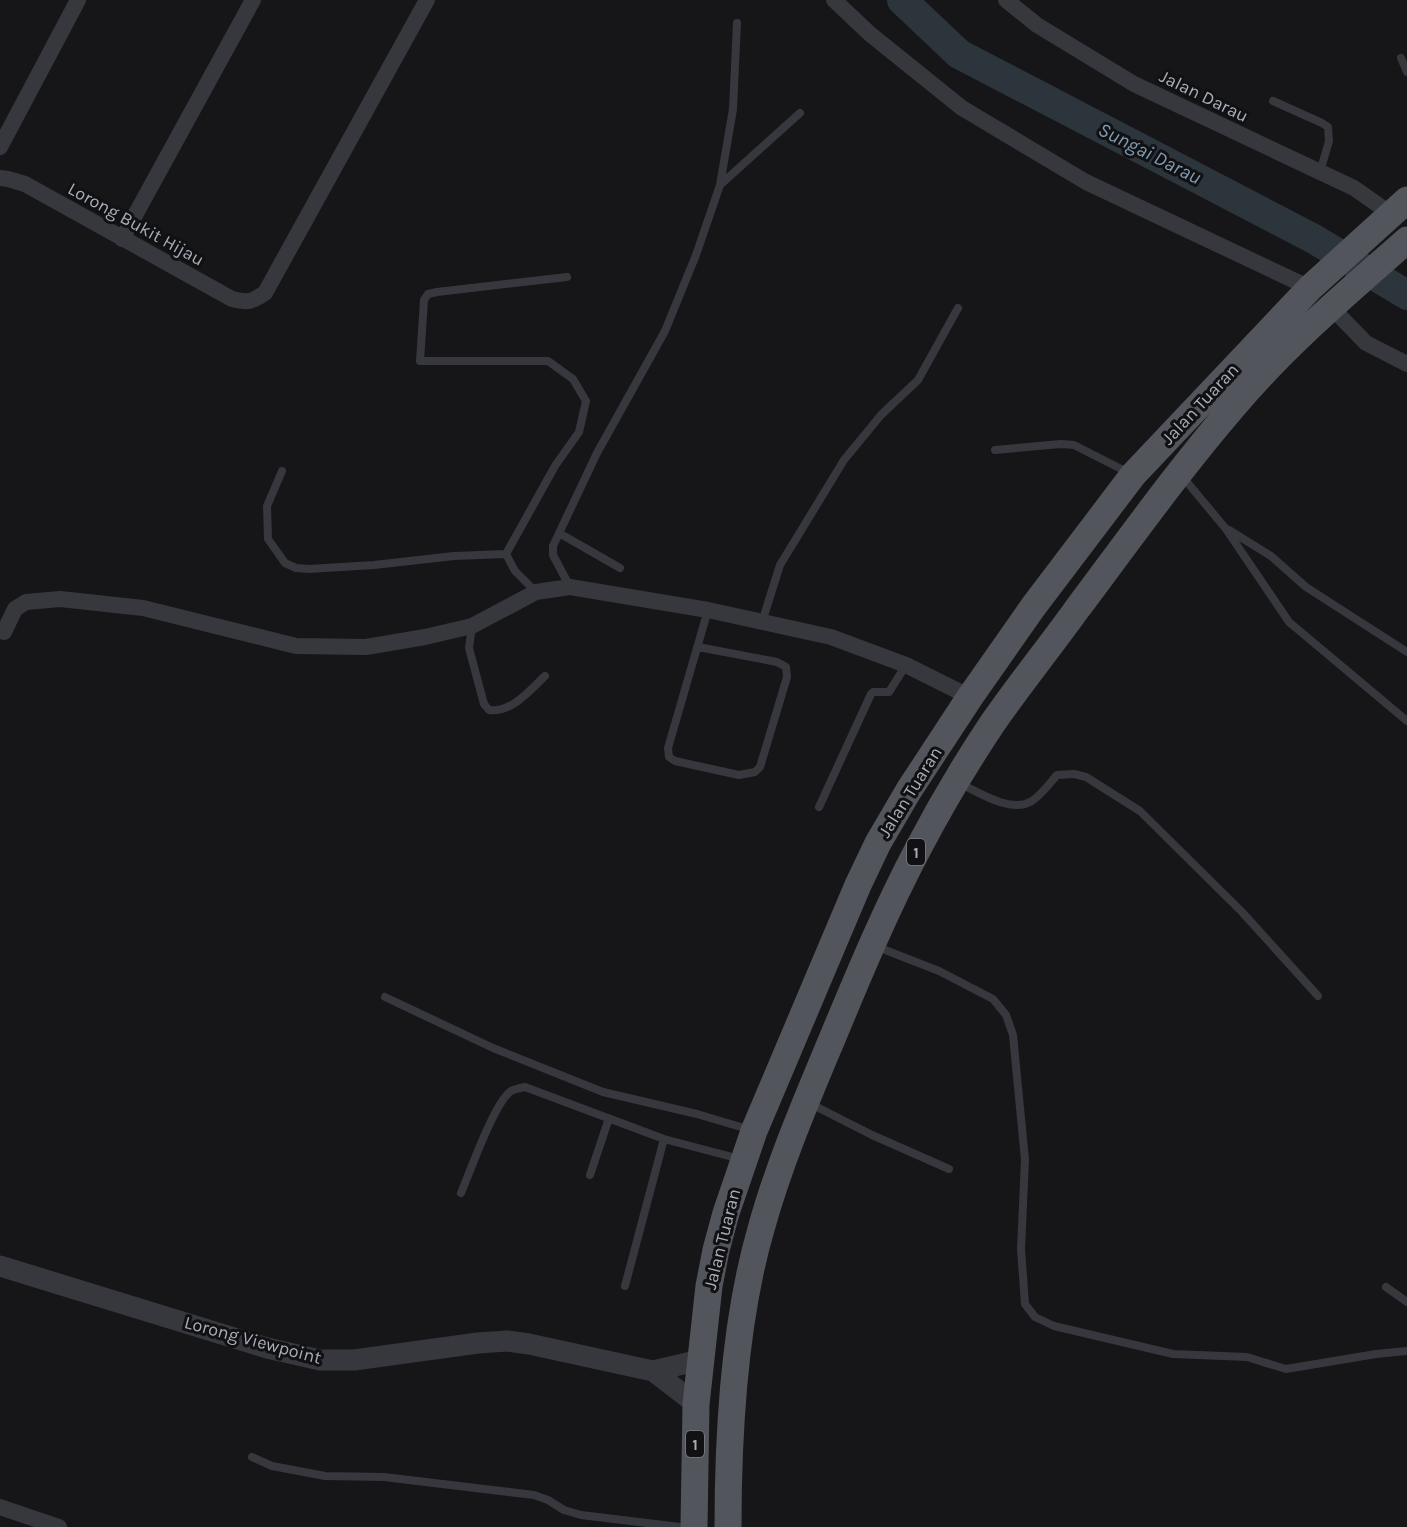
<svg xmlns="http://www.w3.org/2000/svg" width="1407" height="1527" font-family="Karla,sans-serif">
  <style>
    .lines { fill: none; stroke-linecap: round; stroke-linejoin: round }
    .river { stroke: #2c353c; stroke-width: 30 }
    .service { stroke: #37383d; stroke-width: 8 }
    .minor { stroke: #37383d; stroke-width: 16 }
    .tertiary { stroke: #37383d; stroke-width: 21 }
    .primary { stroke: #53555c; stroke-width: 27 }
    .labels { text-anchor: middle; stroke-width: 6; stroke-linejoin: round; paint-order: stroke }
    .shield { fill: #111113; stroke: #7b7e86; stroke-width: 1.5 }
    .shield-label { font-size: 16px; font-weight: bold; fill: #a8adb8 }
    .street-label { font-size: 18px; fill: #a8adb8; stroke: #111113 }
    .water-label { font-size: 20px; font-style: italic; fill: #7f9bb3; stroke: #111113 }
  </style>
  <rect width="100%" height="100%" fill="#161618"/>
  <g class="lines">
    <path class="river" d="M902,0l57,54 355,185 93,56"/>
    <path class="service" d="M1401,58l6,14
      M1273,101l49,22 6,4 1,14 -9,31
      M720,185l13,-76 4,-86
      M995,450l66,-6 13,1 55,28
      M282,471l-15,35 1,33 17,24 11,5 13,1 65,-4 80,-9 52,-2
      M1182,476l44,53 63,93 118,99
      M1229,530l42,26 35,31 101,65
      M559,533l61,35
      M570,587l-17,-32v-9l44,-93 68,-122 31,-76 24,-70 80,-72
      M536,592l-21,-21 -9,-17 49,-88 24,-34 7,-31 -13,-22 -25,-18h-128l4,-61 4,-6 9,-2 130,-15
      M762,622l18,-57 64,-105 37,-45 37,-35 40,-72
      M472,626l-3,22 15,56 5,6c23,3 41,-20 56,-34
      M698,647l79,15 9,5 1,10 -27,90 -5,5 -16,3 -64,-14 -6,-4 -1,-9 40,-138
      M959,783c19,9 51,30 71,19 9,-4 20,-19 27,-27l17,-1 12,3 54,34 102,101 76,84
      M819,807l52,-113 2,-2h16l17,-27
      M875,946l64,25 54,28 13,16 7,20 12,125 -4,89 4,55 10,13 19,9 119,28 74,3 39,12 90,-15 31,-3
      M385,997l108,51 110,44 94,22 54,16
      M809,1103l63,32 77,34
      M590,1175l19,-57
      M461,1193c9,-21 33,-90 50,-102 4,-2 9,-3 14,-4l139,52 76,20
      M625,1286l39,-147
      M1386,1287l21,15
      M252,1457l20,9 53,10 59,1 150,18 14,5 16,10 17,5 99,12"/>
    <path class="minor" d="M834,0l36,34 92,74 124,74 224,106
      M1006,0l31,25 97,59 220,104 37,26
      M0,147l78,-147
      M0,178l8,1 17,5 207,115c16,4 19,3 33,-6l162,-293
      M122,239l131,-239
      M1331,307l35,36 41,21
      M4,632l11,-23 11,-7 34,-3 83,9 153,38 70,1 59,-10 47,-11 64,-34 34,-5 138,23 123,27 75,28 64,32
      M0,1507l59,20"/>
    <path class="tertiary" d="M0,1266l267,82 53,12h34l124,-17 29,-2 22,3 124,27 43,33
      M653,1371l47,-11"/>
    <path class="primary" d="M694,1527l2,-123 13,-118 7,-36 10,-37 28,-82 104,-246 20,-42 31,-53 61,-93 63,-90 100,-132 177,-187 97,-88
      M728,1527c0,-97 6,-205 33,-298 18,-65 45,-128 71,-190 27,-65 54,-130 87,-192 22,-42 47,-84 73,-123 27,-39 57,-76 85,-115 51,-68 101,-138 156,-202 52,-62 114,-114 174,-167"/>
  </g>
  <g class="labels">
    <g class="shield">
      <rect x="907" y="839" width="18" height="26" rx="4.5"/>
      <rect x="686" y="1431" width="18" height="26" rx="4.5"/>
    </g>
    <g class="shield-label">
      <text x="916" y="858">1</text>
      <text x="695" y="1450">1</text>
    </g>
    <g class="street-label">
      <text transform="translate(1204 96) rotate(26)" y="6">Jalan Darau</text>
      <text transform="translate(136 224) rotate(29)" y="6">Lorong Bukit Hijau</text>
      <text transform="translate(1200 404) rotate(-47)" y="6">Jalan Tuaran</text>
      <text transform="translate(910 792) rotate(-58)" y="6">Jalan Tuaran</text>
      <text transform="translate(722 1239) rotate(-76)" y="6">Jalan Tuaran</text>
      <text transform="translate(253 1340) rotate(15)" y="6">Lorong Viewpoint</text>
    </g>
    <g class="water-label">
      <text transform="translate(1150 153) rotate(27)" y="7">Sungai Darau</text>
    </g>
  </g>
</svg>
